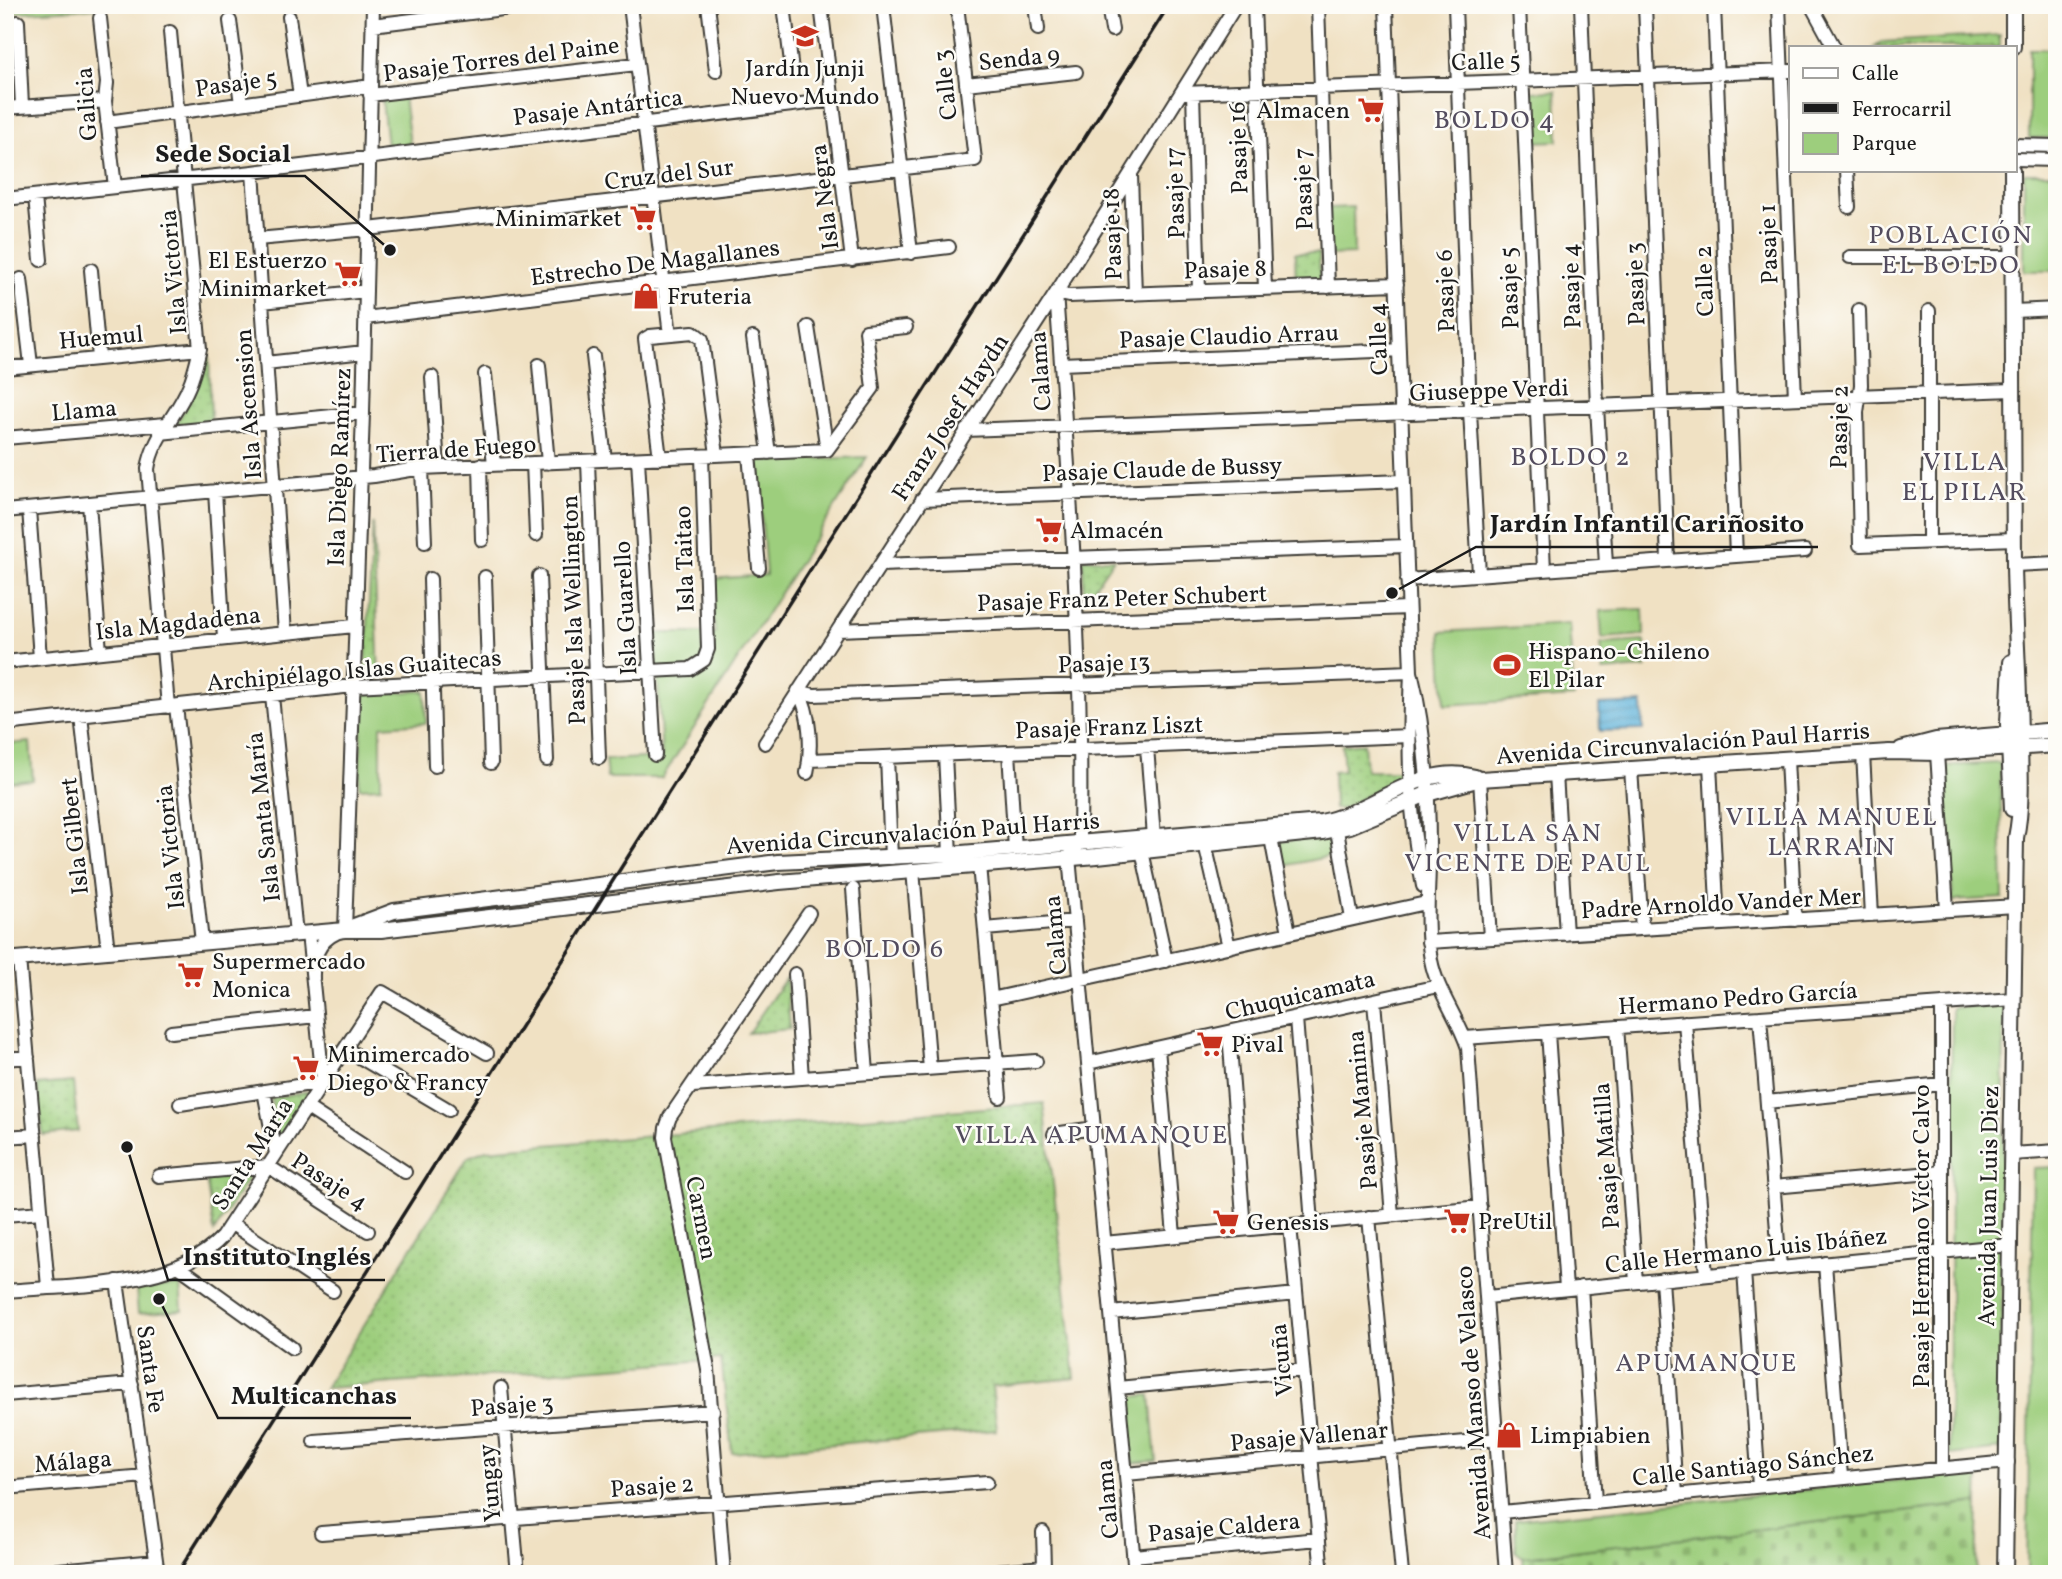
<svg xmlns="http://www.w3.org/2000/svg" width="2062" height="1579" font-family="Vollkorn,serif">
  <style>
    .grass { fill: url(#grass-dots); stroke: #5c754c; stroke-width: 2 }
    .cemetery { fill: url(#cemetery-stones); stroke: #5c754c; stroke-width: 2 }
    .park { fill: #9dce7d; stroke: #5c754c; stroke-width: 2 }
    .water { fill: url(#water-rules); stroke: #3d677b; stroke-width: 2 }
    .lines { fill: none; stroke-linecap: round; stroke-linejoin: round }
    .minor-casing { stroke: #3c3a35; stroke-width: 16 }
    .major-casing { stroke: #3c3a35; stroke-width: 18 }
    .minor { stroke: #fff; stroke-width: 12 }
    .major { stroke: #fff; stroke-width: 14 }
    .rail { stroke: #1c1c1c; stroke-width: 3.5 }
    .labels { text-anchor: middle; stroke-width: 5; stroke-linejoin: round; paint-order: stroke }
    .street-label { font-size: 24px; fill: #1c1c1c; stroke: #fdfcf7 }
    .poi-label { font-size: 24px; fill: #1c1c1c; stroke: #fdfcf7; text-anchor: start }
    .neighbourhood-label { font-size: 26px; letter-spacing: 2px; fill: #534c5e; stroke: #fdfcf7 }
    .leader { fill: none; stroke: #1c1c1c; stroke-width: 2.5 }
    .callout-dot { fill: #1c1c1c; stroke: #fdfcf7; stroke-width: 2.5 }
    .callout-label { font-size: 26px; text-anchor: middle; font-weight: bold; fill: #1c1c1c; stroke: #fdfcf7; stroke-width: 5; stroke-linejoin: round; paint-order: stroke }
  </style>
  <defs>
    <pattern id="grass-dots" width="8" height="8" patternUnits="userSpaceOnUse" patternTransform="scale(1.75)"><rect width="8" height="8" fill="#9dce7d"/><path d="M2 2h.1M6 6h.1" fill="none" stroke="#87b06b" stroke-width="1.8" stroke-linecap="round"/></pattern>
    <pattern id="cemetery-stones" width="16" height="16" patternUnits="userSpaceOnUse" patternTransform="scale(1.75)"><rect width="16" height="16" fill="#9dce7d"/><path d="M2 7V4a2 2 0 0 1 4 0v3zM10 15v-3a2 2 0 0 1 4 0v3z" fill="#87b06b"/></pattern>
    <pattern id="water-rules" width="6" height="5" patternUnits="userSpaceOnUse" patternTransform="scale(1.75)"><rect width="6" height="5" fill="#5eb2da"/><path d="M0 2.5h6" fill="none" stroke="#5198ba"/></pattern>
  </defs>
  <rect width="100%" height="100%" fill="#fdfcf7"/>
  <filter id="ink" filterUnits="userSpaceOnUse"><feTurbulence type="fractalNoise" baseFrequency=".0143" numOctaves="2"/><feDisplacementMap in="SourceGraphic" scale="14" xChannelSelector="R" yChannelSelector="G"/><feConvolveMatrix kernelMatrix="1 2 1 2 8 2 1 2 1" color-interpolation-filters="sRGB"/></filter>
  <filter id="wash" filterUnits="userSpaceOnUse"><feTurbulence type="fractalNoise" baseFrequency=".00686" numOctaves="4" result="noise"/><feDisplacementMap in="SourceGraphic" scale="28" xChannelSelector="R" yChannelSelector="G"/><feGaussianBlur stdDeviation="1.57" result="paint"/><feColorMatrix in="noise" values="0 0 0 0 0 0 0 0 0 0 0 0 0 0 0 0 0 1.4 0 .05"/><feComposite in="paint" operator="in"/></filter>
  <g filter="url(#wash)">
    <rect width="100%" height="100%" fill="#f0e1c3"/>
    <path class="grass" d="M2000,35v12h-125l7,-5z
      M1295,253h24l1,31h-24z
      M203,356h6l2,65 -35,4 23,-42z
      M373,523l6,155h-14z
      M1083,559h31l-30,43v-1z
      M1364,743l2,28h42l-65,38h-9l-1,-37 11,-1 -2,-26z
      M786,978l4,51 -42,4z
      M73,1082l5,49 -35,4 -6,-50z
      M310,1091l-33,51 -6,-44z
      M1044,1103l31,275 -83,8 5,44 -265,23 -11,-94 -396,29 143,-231 18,-7z
      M253,1171l-39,61 -8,-54z"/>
    <path class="cemetery" d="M1978,1503l-2,71h-452l-1,-17z"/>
    <path class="park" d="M5,5h145l-145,8z
      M2029,49h28v89h-28z
      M1556,91l2,50 -29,1 -2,-50z
      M404,97l6,47 -23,2 -5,-46z
      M2024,173h33v98h-33z
      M1353,207l1,47 -25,1 -1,-47z
      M867,457l-205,321h-55l-2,-18 57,-3 -7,-124h60l-4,-54 55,-4 -9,-114z
      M1643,609l1,26 -42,3 -2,-27z
      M1569,624l5,73 -129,8 -4,-73z
      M1645,641l1,27 -43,3 -2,-27z
      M425,691l1,32 -45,3v61l-22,1 4,-94z
      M30,742l3,38 -22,2 -3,-38z
      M2000,763l3,135 -50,3 -9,-135z
      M1331,836l5,19 -57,12 -6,-25z
      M2004,1003l-3,446 -52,6 3,-447z
      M2057,1167v407h-30l6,-406z
      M180,1285l2,25 -44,4 -2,-26z
      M1150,1395l6,66 -24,2 -6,-66z
      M1979,1472l-1,31 -455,54 -7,-5 -1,-32z"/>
    <path class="water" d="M1642,703l1,27 -43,1 -1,-26z"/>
  </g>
  <g filter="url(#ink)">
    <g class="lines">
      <g class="minor-casing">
        <path id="minor" d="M630,5l39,322
          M708,5l8,66
          M784,5l8,66
          M821,5l31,255
          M883,5l28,248
          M1035,5l3,24
          M1108,5l4,25
          M1254,5l11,284
          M1318,5l10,282
          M1386,5l25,667c-3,70 -3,144 12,214
          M1455,5l15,406 9,163
          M1519,5l25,565
          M1581,5l16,401 9,159
          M1645,5l23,556
          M1714,5l22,551
          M1779,5l16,393
          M1811,5l23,42
          M289,17l11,79
          M100,18l7,65 -2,18 10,86
          M230,21l11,83
          M18,22l4,84
          M372,25l163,-20
          M966,84l110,-12
          M1182,93l609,-22
          M1193,93l6,198
          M370,95l267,-31
          M5,108l100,-7
          M107,122l264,-36
          M2015,145l42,1
          M2015,159l42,1
          M1847,170l2,37
          M253,172l32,461
          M1131,175l4,119
          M35,197l6,63
          M5,199l248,-27 580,-72
          M257,239l111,-10 607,-69 -18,-155
          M1850,257h163
          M91,270l8,88
          M21,279l10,86
          M262,302l104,-11
          M1859,310l2,75 -4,27 3,133 154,-6
          M2013,311l44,-2
          M365,318l584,-71
          M808,327l19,123
          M753,338l16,115
          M593,356l12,104
          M266,363l98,-11
          M1061,364l338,-14
          M539,365l9,98
          M5,368l195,-19
          M485,374l9,91
          M432,377l6,90
          M966,430l1047,-40
          M160,433l203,-20
          M5,438l161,-14
          M827,450l46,-62 -7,-57 40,-4
          M749,454l10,114
          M660,458l-15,-119 5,-3 43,-4 9,7 15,116
          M638,459l17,296
          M588,461l11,297
          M533,463l3,72
          M480,465l2,75
          M422,468l3,74
          M215,491l9,148
          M922,499l482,-18
          M89,503l11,149
          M29,509l11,149
          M5,511l369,-35 48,-8 405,-18
          M1929,542v-231
          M880,565l526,-19
          M2014,565l43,-2
          M539,576l8,184
          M485,577l6,186
          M430,579l5,187
          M1407,580l398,-29
          M838,630l570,-22
          M5,662l349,-36
          M1411,672c14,56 18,117 18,175 1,38 -5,75 2,113 6,32 27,57 37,88l38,526
          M798,691l16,4 597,-23
          M798,691c13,22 14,58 9,82
          M272,696l24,238
          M176,706l26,236
          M168,707l-20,-238c5,-33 29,-53 41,-83 5,-11 8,-25 11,-37l-30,-317
          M81,716l27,235
          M5,724l348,-38 337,-17 14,-9 4,-11 -6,-193
          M765,743l291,-450 180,-288
          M1147,747l7,90
          M1009,752l6,97
          M1937,753l10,157
          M1863,754l9,161
          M945,755l5,99
          M887,757l4,101
          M1787,759l8,161
          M810,760l599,-24
          M1710,764l8,160
          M1631,769l11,160
          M1556,774l10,160
          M1480,779l10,159
          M1337,830l15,89
          M1271,838l18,95
          M1205,844l24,103
          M1142,851l24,110
          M979,865l21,232
          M913,870l17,199
          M853,889l14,184
          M985,929l90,-8
          M1428,942l588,-36
          M19,959l29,328
          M795,974l7,104
          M313,979c-1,-24 8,-43 32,-49l18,-517 10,-408
          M991,999l435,-96
          M1374,1001l18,214
          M1760,1017l20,251
          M1296,1018l16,205
          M1685,1022l21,253
          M1617,1027l19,255
          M171,1032l145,-16
          M1229,1033l15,196
          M1548,1033l18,256
          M1465,1038l549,-39
          M1158,1048l16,188
          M346,1049l103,61
          M5,1059l23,-2
          M1088,1063l350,-77
          M693,1086l343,-25
          M264,1091l12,63
          M1767,1102l175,-18
          M180,1104l143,-22 59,-90 105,61
          M306,1107l99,65
          M1054,1134l40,-6
          M5,1137l30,-2
          M2012,1154l45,-3
          M159,1176l109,-10 100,65
          M1773,1187l169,-15
          M5,1215l36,-3
          M1369,1217l33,357
          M232,1224l101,67
          M1290,1225l32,349
          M1104,1243l376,-36
          M1825,1263l16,214
          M178,1266l114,82
          M1744,1271l15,215
          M1662,1279l14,215
          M117,1281l41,293
          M1581,1287l14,215
          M5,1291c66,-6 169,-2 217,-54l101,-155 -15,-149
          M1487,1297l524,-52
          M1111,1313l185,-19
          M501,1388l17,186
          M1118,1388l185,-18
          M5,1395l127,-11
          M314,1441l399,-30
          M1942,1468v-464
          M1126,1474l371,-35
          M5,1488l140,-12
          M1502,1512l506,-50
          M321,1533l666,-51
          M1133,1556l186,-17
          M16,1574l140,-13
          M724,1574l-16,-205 -43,-232 1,-9 4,-11 139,-204
          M958,1574l86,-7 -1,-35
          M1135,1574l-66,-717 10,-13 1,-8c3,-182 -11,-361 -24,-543l13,3 328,-12"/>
      </g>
      <g class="major-casing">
        <path id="major" d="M2013,47v-42
          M2011,662l-3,61 4,86
          M1901,749l35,-9 121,-10
          M354,926l40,-15 384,-49 172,-8 371,-32c53,-10 98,-60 154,-45
          M5,960l340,-30h36l398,-48 318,-26 226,-24 27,-6 77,-32 53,-15 409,-27 48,1 120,-8
          M2005,1574l11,-736c6,-30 5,-60 4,-91 0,-61 -5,-121 -6,-182l-2,-395"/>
      </g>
      <use href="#minor" class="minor"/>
      <use href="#major" class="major"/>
      <path class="rail" d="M177,1574l447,-711 545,-858"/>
    </g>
  </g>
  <defs>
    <g id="school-bare" transform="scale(2.1)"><path d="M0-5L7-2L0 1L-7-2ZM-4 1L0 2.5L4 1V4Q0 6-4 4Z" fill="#c8321e" stroke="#fdfcf7" stroke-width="2.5" paint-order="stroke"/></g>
    <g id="supermarket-bare" transform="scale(2.1)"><path d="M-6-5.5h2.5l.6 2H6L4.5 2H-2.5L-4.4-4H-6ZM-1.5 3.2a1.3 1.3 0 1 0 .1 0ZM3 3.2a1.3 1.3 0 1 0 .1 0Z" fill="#c8321e" stroke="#fdfcf7" stroke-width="2.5" paint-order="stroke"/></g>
    <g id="shop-bare" transform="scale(2.1)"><path d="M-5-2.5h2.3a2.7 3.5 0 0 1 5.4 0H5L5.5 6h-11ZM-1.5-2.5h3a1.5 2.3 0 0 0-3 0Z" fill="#c8321e" stroke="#fdfcf7" stroke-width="2.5" paint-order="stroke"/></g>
    <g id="stadium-bare" transform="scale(2.1)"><path d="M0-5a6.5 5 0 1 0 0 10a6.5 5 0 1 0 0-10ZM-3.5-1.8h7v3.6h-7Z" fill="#c8321e" stroke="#fdfcf7" stroke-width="2.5" paint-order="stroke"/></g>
  </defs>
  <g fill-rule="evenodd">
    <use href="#school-bare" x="805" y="36"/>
    <use href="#supermarket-bare" x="1371" y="110"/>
    <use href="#supermarket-bare" x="643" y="218"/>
    <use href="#supermarket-bare" x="348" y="274"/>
    <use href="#shop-bare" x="646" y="296"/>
    <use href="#supermarket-bare" x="1049" y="530"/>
    <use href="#stadium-bare" x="1507" y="665"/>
    <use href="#supermarket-bare" x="191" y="975"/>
    <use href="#supermarket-bare" x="1210" y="1044"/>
    <use href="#supermarket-bare" x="306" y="1068"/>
    <use href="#supermarket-bare" x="1457" y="1221"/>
    <use href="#supermarket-bare" x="1226" y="1222"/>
    <use href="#shop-bare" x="1509" y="1435"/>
  </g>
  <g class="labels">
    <g class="street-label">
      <text transform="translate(1019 58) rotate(-6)" y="8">Senda 9</text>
      <text transform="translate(501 59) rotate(-7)" y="8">Pasaje Torres del Paine</text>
      <text transform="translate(1486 61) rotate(-2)" y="8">Calle 5</text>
      <text transform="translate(236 83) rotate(-8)" y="8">Pasaje 5</text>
      <text transform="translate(945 85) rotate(-96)" y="8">Calle 3</text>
      <text transform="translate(86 104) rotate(-94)" y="8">Galicia</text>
      <text transform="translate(598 107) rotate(-7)" y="8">Pasaje Antártica</text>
      <text transform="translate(1238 148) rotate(-92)" y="8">Pasaje 16</text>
      <text transform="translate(669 174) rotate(-7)" y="8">Cruz del Sur</text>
      <text transform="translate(1303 189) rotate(-92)" y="8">Pasaje 7</text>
      <text transform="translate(1175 193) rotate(-92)" y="8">Pasaje 17</text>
      <text transform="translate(824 197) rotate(-97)" y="8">Isla Negra</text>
      <text transform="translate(1112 234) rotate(-92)" y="8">Pasaje 18</text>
      <text transform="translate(1768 244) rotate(-92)" y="8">Pasaje 1</text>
      <text transform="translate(655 262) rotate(-7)" y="8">Estrecho De Magallanes</text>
      <text transform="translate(1225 269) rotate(-2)" y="8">Pasaje 8</text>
      <text transform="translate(173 272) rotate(-95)" y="8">Isla Victoria</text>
      <text transform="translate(1704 281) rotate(-92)" y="8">Calle 2</text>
      <text transform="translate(1635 284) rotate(-92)" y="8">Pasaje 3</text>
      <text transform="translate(1571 286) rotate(-92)" y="8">Pasaje 4</text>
      <text transform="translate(1509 288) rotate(-92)" y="8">Pasaje 5</text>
      <text transform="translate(1445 291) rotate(-92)" y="8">Pasaje 6</text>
      <text transform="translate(1229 336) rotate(-2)" y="8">Pasaje Claudio Arrau</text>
      <text transform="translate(101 337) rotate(-5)" y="8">Huemul</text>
      <text transform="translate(1378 339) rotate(-92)" y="8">Calle 4</text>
      <text transform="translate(1040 371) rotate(-94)" y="8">Calama</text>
      <text transform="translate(1489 390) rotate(-2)" y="8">Giuseppe Verdi</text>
      <text transform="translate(248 404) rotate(-94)" y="8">Isla Ascension</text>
      <text transform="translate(84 410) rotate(-5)" y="8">Llama</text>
      <text transform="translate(950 417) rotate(-57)" y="8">Franz Josef Haydn</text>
      <text transform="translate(1839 427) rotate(-89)" y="8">Pasaje 2</text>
      <text transform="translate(456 449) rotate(-4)" y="8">Tierra de Fuego</text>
      <text transform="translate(339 467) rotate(-88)" y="8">Isla Diego Ramírez</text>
      <text transform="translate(1162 469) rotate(-2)" y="8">Pasaje Claude de Bussy</text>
      <text transform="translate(684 559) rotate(-92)" y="8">Isla Taitao</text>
      <text transform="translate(1122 598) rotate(-2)" y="8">Pasaje Franz Peter Schubert</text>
      <text transform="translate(625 608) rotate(-93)" y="8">Isla Guarello</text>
      <text transform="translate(573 610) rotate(-92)" y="8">Pasaje Isla Wellington</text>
      <text transform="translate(178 623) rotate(-6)" y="8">Isla Magdadena</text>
      <text transform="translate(1104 663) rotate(-2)" y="8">Pasaje 13</text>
      <text transform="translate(354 670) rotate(-5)" y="8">Archipiélago Islas Guaitecas</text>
      <text transform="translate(1109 727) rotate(-2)" y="8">Pasaje Franz Liszt</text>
      <text transform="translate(1683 743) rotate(-4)" y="8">Avenida Circunvalación Paul Harris</text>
      <text transform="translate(263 817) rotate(-96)" y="8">Isla Santa María</text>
      <text transform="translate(913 833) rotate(-4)" y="8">Avenida Circunvalación Paul Harris</text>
      <text transform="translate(74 836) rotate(-96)" y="8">Isla Gilbert</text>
      <text transform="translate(170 847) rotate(-96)" y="8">Isla Victoria</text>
      <text transform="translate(1721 903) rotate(-3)" y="8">Padre Arnoldo Vander Mer</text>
      <text transform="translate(1055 935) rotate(-95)" y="8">Calama</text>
      <text transform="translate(1300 995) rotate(-13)" y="8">Chuquicamata</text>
      <text transform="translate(1738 998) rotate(-4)" y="8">Hermano Pedro García</text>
      <text transform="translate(1362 1110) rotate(-95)" y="8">Pasaje Mamina</text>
      <text transform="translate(252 1154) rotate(-57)" y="8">Santa María</text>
      <text transform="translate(1606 1156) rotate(-94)" y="8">Pasaje Matilla</text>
      <text transform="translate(330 1181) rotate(33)" y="8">Pasaje 4</text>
      <text transform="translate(1988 1206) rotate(-89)" y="8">Avenida Juan Luis Diez</text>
      <text transform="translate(702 1218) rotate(79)" y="8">Carmen</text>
      <text transform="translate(1921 1236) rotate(-90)" y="8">Pasaje Hermano Víctor Calvo</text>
      <text transform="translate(1746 1250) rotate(-6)" y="8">Calle Hermano Luis Ibáñez</text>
      <text transform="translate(1281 1360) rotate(-95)" y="8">Vicuña</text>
      <text transform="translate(151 1369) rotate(82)" y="8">Santa Fe</text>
      <text transform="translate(1473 1403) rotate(-94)" y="8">Avenida Manso de Velasco</text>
      <text transform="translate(512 1405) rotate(-4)" y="8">Pasaje 3</text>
      <text transform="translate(1309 1436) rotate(-5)" y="8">Pasaje Vallenar</text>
      <text transform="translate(73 1461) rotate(-5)" y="8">Málaga</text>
      <text transform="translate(1753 1465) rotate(-6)" y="8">Calle Santiago Sánchez</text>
      <text transform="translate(489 1483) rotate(-95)" y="8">Yungay</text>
      <text transform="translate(652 1486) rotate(-4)" y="8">Pasaje 2</text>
      <text transform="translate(1107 1499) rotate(-95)" y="8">Calama</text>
      <text transform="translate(1224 1527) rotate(-5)" y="8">Pasaje Caldera</text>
    </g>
    <g class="poi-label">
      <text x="805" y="76" text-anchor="middle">Jardín Junji<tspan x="805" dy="28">Nuevo Mundo</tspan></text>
      <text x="1350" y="118" text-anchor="end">Almacen</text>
      <text x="622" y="226" text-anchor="end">Minimarket</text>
      <text x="327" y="268" text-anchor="end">El Estuerzo<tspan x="327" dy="28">Minimarket</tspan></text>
      <text x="667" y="304">Fruteria</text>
      <text x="1070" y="538">Almacén</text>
      <text x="1528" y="659">Hispano-Chileno<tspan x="1528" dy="28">El Pilar</tspan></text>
      <text x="212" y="969">Supermercado<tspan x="212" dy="28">Monica</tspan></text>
      <text x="1231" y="1052">Pival</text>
      <text x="327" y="1062">Minimercado<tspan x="327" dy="28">Diego &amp; Francy</tspan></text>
      <text x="1478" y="1229">PreUtil</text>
      <text x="1247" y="1230">Genesis</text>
      <text x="1530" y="1443">Limpiabien</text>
    </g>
    <g class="neighbourhood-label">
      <text x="1495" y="128">BOLDO 4</text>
      <text x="1951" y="243">POBLACIÓN<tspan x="1951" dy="30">EL BOLDO</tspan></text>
      <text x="1571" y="465">BOLDO 2</text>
      <text x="1965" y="470">VILLA<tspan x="1965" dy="30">EL PILAR</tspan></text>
      <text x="1832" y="825">VILLA MANUEL<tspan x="1832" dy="30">LARRAIN</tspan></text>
      <text x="1528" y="841">VILLA SAN<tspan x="1528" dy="30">VICENTE DE PAUL</tspan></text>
      <text x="885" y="957">BOLDO 6</text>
      <text x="1092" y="1143">VILLA APUMANQUE</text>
      <text x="1707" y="1371">APUMANQUE</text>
    </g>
  </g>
  <path class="leader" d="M390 250L305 176H141M1392 593L1476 547H1818M127 1147L168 1280H385M159 1299L218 1418H411"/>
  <g class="callout-dot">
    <circle cx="390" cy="250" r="7"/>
    <circle cx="1392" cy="593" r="7"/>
    <circle cx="127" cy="1147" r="7"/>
    <circle cx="159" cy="1299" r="7"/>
  </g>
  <g class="callout-label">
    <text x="223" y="162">Sede Social</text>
    <text x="1647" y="532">Jardín Infantil Cariñosito</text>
    <text x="277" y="1265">Instituto Inglés</text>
    <text x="314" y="1404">Multicanchas</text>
  </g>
  <rect width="2062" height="1579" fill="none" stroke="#fdfcf7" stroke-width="28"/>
  <rect x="1789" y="46" width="228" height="126" fill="#fdfcf7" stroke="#a3a29f" stroke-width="2"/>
  <rect x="1803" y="68" width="35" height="10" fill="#ffffff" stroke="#a3a29f" stroke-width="2"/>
  <text x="1852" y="80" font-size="21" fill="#1c1c1c">Calle</text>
  <rect x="1803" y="103" width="35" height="10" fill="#1c1c1c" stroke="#a3a29f" stroke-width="2"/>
  <text x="1852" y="116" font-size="21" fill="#1c1c1c">Ferrocarril</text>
  <rect x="1803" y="133" width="35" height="21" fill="#9dce7d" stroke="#a3a29f" stroke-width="2"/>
  <text x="1852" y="150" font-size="21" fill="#1c1c1c">Parque</text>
</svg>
